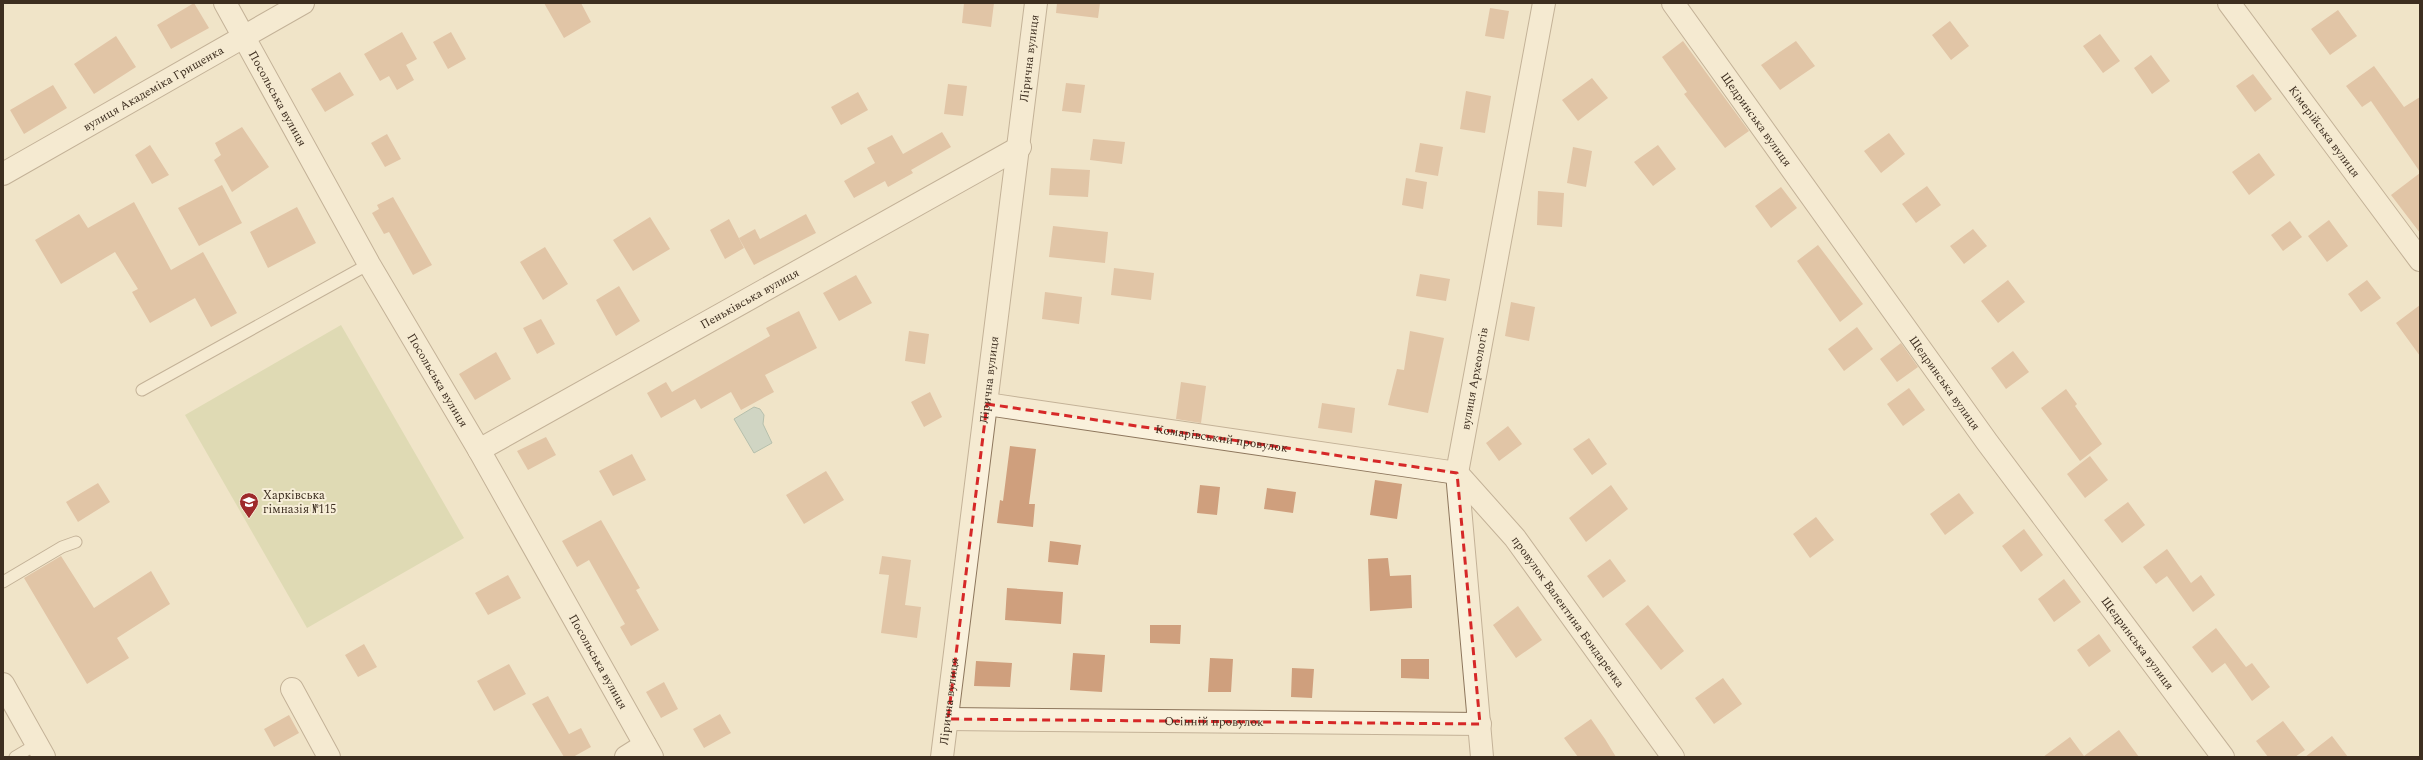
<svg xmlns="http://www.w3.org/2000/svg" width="2423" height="760" font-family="Spectral,serif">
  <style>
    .green { fill: #c9cf9b }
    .water { fill: #a9c4bc; stroke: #6f938a }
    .building { fill: #cf9f7d }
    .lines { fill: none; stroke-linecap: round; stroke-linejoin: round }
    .service-casing { stroke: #8d765c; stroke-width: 13 }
    .minor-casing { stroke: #8d765c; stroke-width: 24 }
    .service { stroke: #faf1dc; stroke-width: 11 }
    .minor { stroke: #faf1dc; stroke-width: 22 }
    .marked { fill: none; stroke: #d62828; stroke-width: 3; stroke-dasharray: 8 5; stroke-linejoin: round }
    .labels { text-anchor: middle; stroke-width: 4; stroke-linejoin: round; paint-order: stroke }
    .street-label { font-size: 12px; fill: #3d2e20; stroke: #f7eed8 }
    .poi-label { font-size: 12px; fill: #3d2e20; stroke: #f7eed8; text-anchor: start }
  </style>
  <rect width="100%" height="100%" fill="#f0e4c8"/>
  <path class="green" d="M341,325l123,213 -157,90 -122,-213z"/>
  <path class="water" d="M754,407l6,2 4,6 -1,9 9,19 -18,10 -20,-34z"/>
  <path class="building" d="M194,3l15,25 -38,21 -14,-24z
    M544,3h37l10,19 -27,16z
    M964,3h30l-3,24 -29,-4z
    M1057,3h43l-2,15 -42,-5z
    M1490,8l19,3 -5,28 -19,-3z
    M2338,10l19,26 -27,19 -19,-26z
    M1950,21l19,25 -18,14 -19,-25z
    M402,32l15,27 -11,6 8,15 -17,10 -8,-14 -9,5 -16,-27z
    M451,32l15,27 -18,10 -15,-27z
    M2100,34l20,27 -17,12 -20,-27z
    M116,36l20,31 -42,27 -20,-30z
    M1683,41l66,90 -24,17 -41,-54 3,-2 -25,-35z
    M1796,41l19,25 -35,24 -19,-25z
    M2151,55l19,26 -18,13 -18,-26z
    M2374,66l30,41 16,-10v75l-49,-71 -9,6 -16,-21z
    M340,72l14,23 -29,17 -14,-23z
    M2253,74l19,25 -17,13 -19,-26z
    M1592,78l16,20 -30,23 -16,-21z
    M1066,83l19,2 -4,28 -19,-2z
    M948,84l19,2 -4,30 -19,-2z
    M53,85l14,23 -43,26 -14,-24z
    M1466,91l25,5 -6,37 -25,-4z
    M858,92l10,18 -27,15 -10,-18z
    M242,127l27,40 -37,25 -18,-32 7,-5 -6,-12z
    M942,132l9,15 -40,23 2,3 -25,14 -3,-6 -31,17 -10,-17 31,-18 -8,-15 25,-13 11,19z
    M1889,133l16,21 -24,19 -17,-22z
    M387,134l14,25 -16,8 -14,-24z
    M1093,139l32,3 -3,22 -32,-4z
    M1420,143l23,4 -5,29 -23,-4z
    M150,145l19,30 -17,9 -17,-29z
    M1658,145l18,24 -23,17 -19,-24z
    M1573,147l19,4 -6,36 -19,-4z
    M2259,153l16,22 -26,20 -17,-23z
    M1051,168l39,2 -2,27 -39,-2z
    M2420,173v60l-29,-38z
    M1406,178l21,4 -4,27 -21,-4z
    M222,185l20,38 -43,23 -21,-38z
    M1927,186l14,19 -25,18 -14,-19z
    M1781,187l16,21 -26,20 -16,-22z
    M1538,191l26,2 -2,34 -25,-2z
    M393,197l39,68 -19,10 -24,-43 -5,2 -12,-21 7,-4 -2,-4z
    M134,202l37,68 32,-18 34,61 -26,14 -16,-29 -45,25 -18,-31 6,-3 -23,-37 -54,32 -26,-44 44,-26 9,14z
    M297,207l19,36 -48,25 -18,-36z
    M806,214l10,19 -62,32 -15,-27 16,-9 5,10z
    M650,217l20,32 -37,22 -20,-31z
    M729,219l15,29 -19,11 -15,-29z
    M2329,220l19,26 -21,16 -19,-26z
    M2290,221l12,16 -19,14 -12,-16z
    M1053,226l55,6 -3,31 -56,-6z
    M1973,229l14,17 -23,18 -14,-18z
    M1818,245l45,59 -23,18 -43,-61z
    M545,247l23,37 -25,16 -23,-38z
    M1114,268l40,5 -3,27 -40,-5z
    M1420,274l30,5 -4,22 -30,-5z
    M856,275l16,28 -33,18 -16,-28z
    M2008,280l17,22 -27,21 -17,-22z
    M2367,280l14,18 -20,14 -13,-18z
    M619,286l21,35 -24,15 -20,-36z
    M1045,292l37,5 -3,27 -37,-5z
    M1511,302l24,5 -6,34 -24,-5z
    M2420,305v51l-24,-33z
    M799,311l18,37 -52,27 9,17 -33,18 -10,-18 -30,17 -6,-10 -34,19 -14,-25 19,-11 6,10 98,-56 -4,-8z
    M541,319l14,25 -18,10 -14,-26z
    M1857,327l16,22 -29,22 -16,-22z
    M909,331l20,3 -4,30 -20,-3z
    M1410,331l34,7 -16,75 -40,-8 9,-36 7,1z
    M1901,343l17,24 -21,15 -17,-23z
    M2013,351l16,21 -23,17 -15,-21z
    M496,352l15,27 -36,21 -16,-26z
    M1181,382l25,4 -5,37 -25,-4z
    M1909,388l16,22 -22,16 -16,-22z
    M2066,389l11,15 -2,2 27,38 -22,17 -39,-53z
    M930,392l12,25 -18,10 -13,-25z
    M1322,403l33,5 -3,25 -34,-5z
    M1508,426l14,18 -23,17 -13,-18z
    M546,437l10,18 -28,15 -11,-19z
    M1589,438l18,26 -15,11 -19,-26z
    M1010,446l26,3 -7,55h6l-2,23 -36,-4 3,-23 3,1z
    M632,454l14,26 -33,16 -14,-25z
    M2090,456l18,24 -23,18 -18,-24z
    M826,471l18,29 -40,24 -18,-29z
    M1375,480l27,4 -5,35 -27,-4z
    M98,483l12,19 -32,20 -12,-20z
    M1200,485l20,2 -3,28 -20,-2z
    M1611,485l17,24 -42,33 -17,-24z
    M1267,488l29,4 -3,21 -29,-4z
    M1959,493l15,20 -29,22 -15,-21z
    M2128,502l17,23 -23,18 -18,-23z
    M1816,517l18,23 -24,18 -17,-24z
    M601,520l39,68 -4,2 23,40 -28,16 -11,-19 5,-3 -36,-64 -12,7 -15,-26z
    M2024,529l19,26 -22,17 -19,-26z
    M1050,541l31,4 -3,20 -30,-3z
    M2167,549l24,34 10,-8 14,20 -22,17 -26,-36 -11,8 -13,-17z
    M61,556l33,52 57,-37 19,33 -53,34 12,20 -42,26 -63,-106z
    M882,556l29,4 -6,45 16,2 -4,31 -36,-5 8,-58 -10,-1z
    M1388,558l2,18 21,-1 1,33 -42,3 -2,-52z
    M1610,559l16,22 -23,17 -16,-22z
    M508,575l13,23 -33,17 -13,-22z
    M2064,579l17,23 -27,20 -16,-23z
    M1007,588l56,4 -2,32 -56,-4z
    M1648,605l36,46 -23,19 -36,-46z
    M1518,606l24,34 -26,18 -23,-33z
    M1150,625h31l-1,19 -30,-1z
    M2216,628l30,39 6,-4 18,24 -18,14 -27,-38 -13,10 -20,-26z
    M2099,634l12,17 -22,16 -12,-17z
    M364,644l13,23 -19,10 -13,-22z
    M1073,653l32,2 -3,37 -32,-2z
    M1210,658l23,1 -2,33h-23z
    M1401,659h28v20l-28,-1z
    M976,661l36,2 -2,24 -36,-1z
    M509,664l17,30 -32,17 -17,-30z
    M1292,668l22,1 -2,29 -21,-1z
    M1723,678l19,26 -28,20 -19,-26z
    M664,682l14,27 -17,9 -15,-26z
    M548,696l21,38 12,-6 10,19 -18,10h-9l-32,-53z
    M720,714l11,19 -27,15 -11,-19z
    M289,715l10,18 -25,14 -10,-18z
    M1591,719l14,20 11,18h-38l-14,-19z
    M2283,721l22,29 -10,7h-27l-12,-16z
    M2119,730l20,27h-96l27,-20 14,19z
    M2332,736l16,21h-43z"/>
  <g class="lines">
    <g class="service-casing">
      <path id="service" d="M142,390l227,-126
        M3,582l59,-35 14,-5
        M15,757l22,-13"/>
    </g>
    <g class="minor-casing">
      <g id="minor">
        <path id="s1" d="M225,3l144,261 110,186 173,307"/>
        <path id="s2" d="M1673,3l314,439 236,315"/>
        <path id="s3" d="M2229,3l191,257"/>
        <path id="s4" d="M3,174l300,-171"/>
        <path id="s5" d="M987,404l470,69 58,65 158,219"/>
        <path id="s6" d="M479,450l541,-303"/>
        <path d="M3,684l41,73"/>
        <path d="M292,689l37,68"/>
        <path id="s7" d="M948,719l532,5"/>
        <path d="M626,757l19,-12"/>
        <path id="s8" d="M942,757l94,-754"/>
        <path id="s9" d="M1482,757l-25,-284 87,-470"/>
      </g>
    </g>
    <use href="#service" class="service"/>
    <use href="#minor" class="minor"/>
  </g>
  <path d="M0 0H2423V760H0ZM987,404l470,69 23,251 -532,-5z" fill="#f0e4c8" fill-opacity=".55" fill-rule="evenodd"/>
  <path class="marked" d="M987,404l470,69 23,251 -532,-5z"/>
  <defs>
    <g id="school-pin" transform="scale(1)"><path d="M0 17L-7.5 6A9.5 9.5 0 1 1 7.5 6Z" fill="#9e2a2b" stroke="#f7eed8"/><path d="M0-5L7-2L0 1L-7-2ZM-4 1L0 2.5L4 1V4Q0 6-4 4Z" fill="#fff"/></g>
  </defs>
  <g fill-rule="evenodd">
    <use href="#school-pin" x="249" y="502"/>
  </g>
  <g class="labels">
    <g class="street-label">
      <text dy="4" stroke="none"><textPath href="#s8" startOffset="704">Лірична вулиця</textPath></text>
      <text dy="4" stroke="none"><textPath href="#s4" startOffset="173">вулиця Академіка Грищенка</textPath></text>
      <text dy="4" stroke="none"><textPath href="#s1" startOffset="109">Посольська вулиця</textPath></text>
      <text dy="4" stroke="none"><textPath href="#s2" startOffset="143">Щедринська вулиця</textPath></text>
      <text dy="4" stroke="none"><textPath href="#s3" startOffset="160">Кімерійська вулиця</textPath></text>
      <text dy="4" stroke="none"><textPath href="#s6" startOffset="310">Пеньківська вулиця</textPath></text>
      <text dy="4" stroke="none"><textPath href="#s9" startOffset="381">вулиця Археологів</textPath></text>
      <text dy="4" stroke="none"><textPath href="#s1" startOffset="433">Посольська вулиця</textPath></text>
      <text dy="4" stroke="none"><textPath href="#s8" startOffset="380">Лірична вулиця</textPath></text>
      <text dy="4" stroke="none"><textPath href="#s2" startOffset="467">Щедринська вулиця</textPath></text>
      <text dy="4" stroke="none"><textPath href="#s5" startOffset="237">Комарівський провулок</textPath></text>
      <text dy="4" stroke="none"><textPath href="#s5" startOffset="653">провулок Валентина Бондаренка</textPath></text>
      <text dy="4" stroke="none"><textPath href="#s2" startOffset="791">Щедринська вулиця</textPath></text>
      <text dy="4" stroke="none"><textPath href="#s1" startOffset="757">Посольська вулиця</textPath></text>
      <text dy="4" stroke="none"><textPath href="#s8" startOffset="56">Лірична вулиця</textPath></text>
      <text dy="4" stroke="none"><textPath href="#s7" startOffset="266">Осінній провулок</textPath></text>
    </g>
    <g class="poi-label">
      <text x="263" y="499">Харківська<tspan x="263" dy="14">гімназія №115</tspan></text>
    </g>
  </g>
  <rect width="2423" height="760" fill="none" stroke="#3d2e20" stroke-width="8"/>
</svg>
